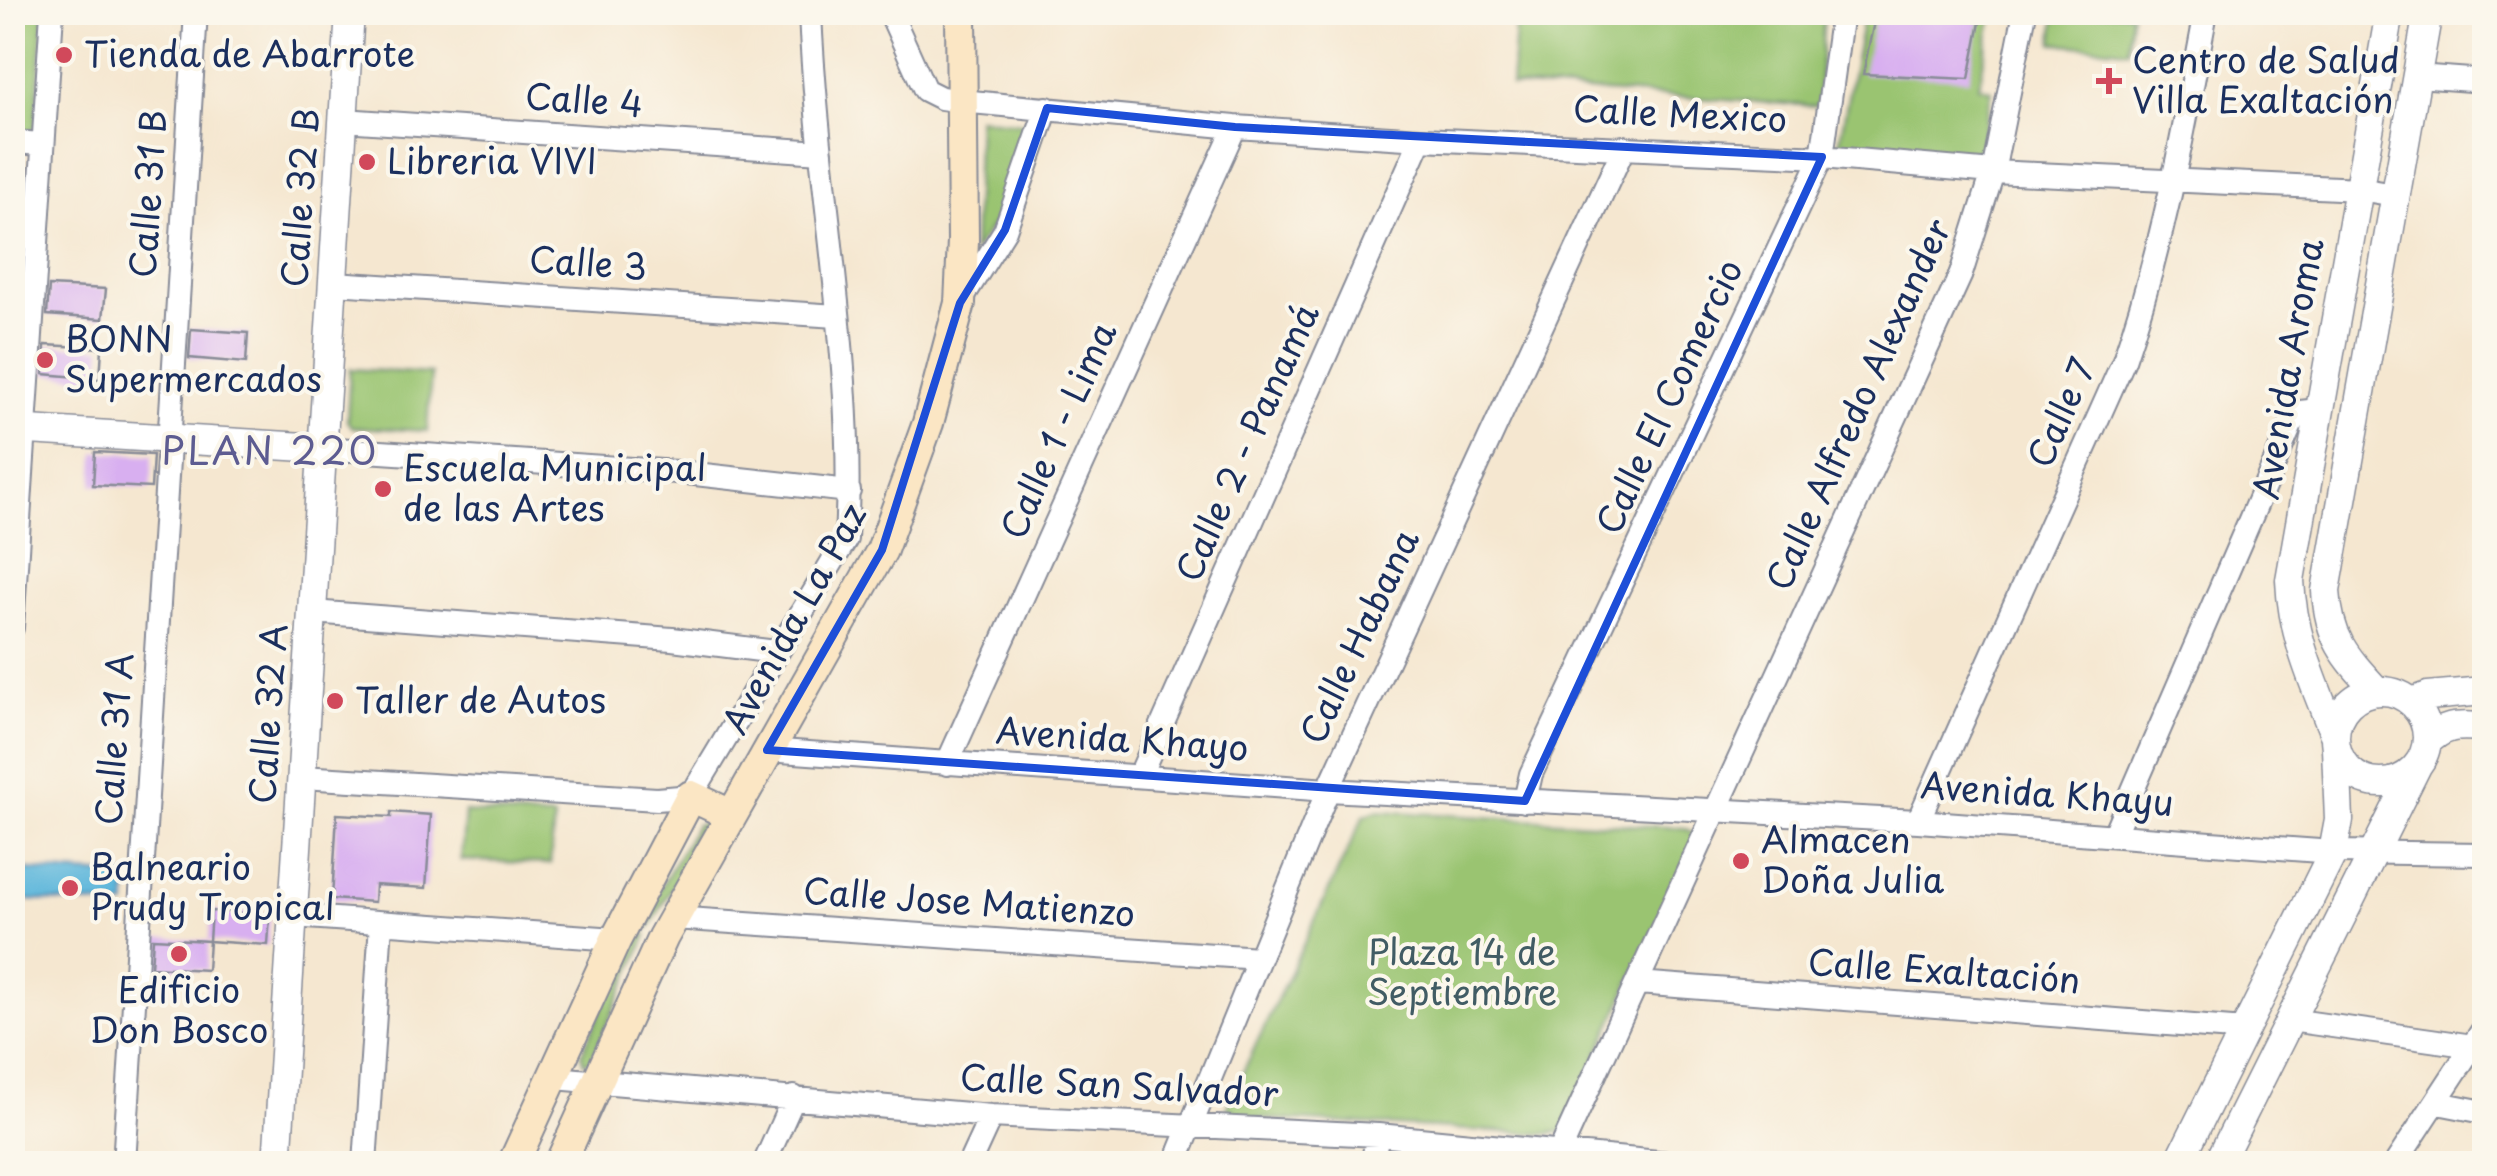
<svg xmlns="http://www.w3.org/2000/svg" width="2497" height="1176" font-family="'Playpen Sans',sans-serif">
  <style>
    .green { fill: #9ac471; stroke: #5a7a68; stroke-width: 2.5 }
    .water { fill: #5eb7db; stroke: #3c739c; stroke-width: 2.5 }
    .building { fill: #d8aff0 }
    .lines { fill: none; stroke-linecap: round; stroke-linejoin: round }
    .minor-casing { stroke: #888b97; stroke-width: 26 }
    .tertiary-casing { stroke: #888b97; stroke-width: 31 }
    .secondary-casing { stroke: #888b97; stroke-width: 34 }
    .minor { stroke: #fff; stroke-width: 22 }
    .tertiary { stroke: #fff; stroke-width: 28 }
    .secondary { stroke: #fbe6c4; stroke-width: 30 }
    .marked { fill: none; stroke: #1d4ed8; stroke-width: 8; stroke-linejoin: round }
    .poi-dot { fill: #d1495b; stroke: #fbf7ec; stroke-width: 4 }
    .labels { text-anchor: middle; stroke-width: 8; stroke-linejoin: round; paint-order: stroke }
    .poi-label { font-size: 35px; fill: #1b2f5e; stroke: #fbf7ec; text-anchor: start }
    .street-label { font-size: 35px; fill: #1b2f5e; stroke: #fbf7ec }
    .park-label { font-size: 35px; fill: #415c64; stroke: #fbf7ec }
    .neighbourhood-label { font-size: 38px; letter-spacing: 2.5px; fill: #5d5c91; stroke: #fbf7ec }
  </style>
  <rect width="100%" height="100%" fill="#fbf7ec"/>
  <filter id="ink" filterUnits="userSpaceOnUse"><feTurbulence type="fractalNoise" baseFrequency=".01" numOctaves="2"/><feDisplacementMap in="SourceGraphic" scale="20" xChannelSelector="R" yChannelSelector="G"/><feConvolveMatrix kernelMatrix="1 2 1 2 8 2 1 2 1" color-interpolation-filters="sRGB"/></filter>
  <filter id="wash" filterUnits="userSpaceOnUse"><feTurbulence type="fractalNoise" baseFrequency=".0048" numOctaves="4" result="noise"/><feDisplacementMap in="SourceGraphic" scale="40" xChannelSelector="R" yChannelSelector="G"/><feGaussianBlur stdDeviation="2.25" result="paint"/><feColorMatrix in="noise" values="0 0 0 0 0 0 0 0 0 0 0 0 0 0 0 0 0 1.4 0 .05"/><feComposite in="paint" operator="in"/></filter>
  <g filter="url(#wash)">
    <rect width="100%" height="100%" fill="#f5e7d0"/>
    <path class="green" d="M12,13h32l-9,114 -7,6h-15z
      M1516,13h308l-6,93 -307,-20z
      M1864,13h129l-14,73 13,4 -11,58 -11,12 -132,-10z
      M2056,13h75l-3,37 -75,-7z
      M978,118l51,6 -21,54 -6,34 -29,40z
      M350,369l81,5 -4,57 -75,-4 -5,-6z
      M1376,811l309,17 12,8 -134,295 -19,3 -312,-17 -5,-11 137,-290z
      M465,812l89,6 -4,46 -89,-4z
      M703,823l2,7 -56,98 -9,-4 56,-99z
      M637,930l10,5 -56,126 -7,2 -3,-8z"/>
    <path class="water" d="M13,869l115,7 -2,30 -113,-7z"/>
    <g id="blocks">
      <path class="building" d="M1876,12h106l-13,67 -106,-5z
        M49,286l57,3 -3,30 -56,-4z
        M191,329l57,4 -2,30 -57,-5z
        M45,345l57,3 -2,31 -56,-5z
        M95,452l58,3 -2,33 -58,-3z
        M391,812l40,3 -5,73 -51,-3 -1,17 -42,-3 5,-85 54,3z
        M211,911l59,4 -2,30 -59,-4z
        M153,938l56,3 -2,29 -56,-3z"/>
    </g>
  </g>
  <g filter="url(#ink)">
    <use href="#blocks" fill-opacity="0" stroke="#888b97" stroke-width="2.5"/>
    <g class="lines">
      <g class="minor-casing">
        <path id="minor" d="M890,12l35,78 16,8 20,3 274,26 186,12 401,18 171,15 366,17 36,6
          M2417,76l67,5
          M343,120l478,32
          M12,142l31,2
          M334,283l503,33
          M961,300l44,-70 42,-122
          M322,448l355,24 172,19
          M312,612l360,27 104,13
          M12,628l40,-616
          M767,750l561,40 590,31 415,31 151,2
          M947,764l288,-637
          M1140,775l281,-636
          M302,777l355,22 34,-3 155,-257c10,-175 -29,-351 -36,-527
          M1525,801l6,-27 291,-617 20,-145
          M1918,821l206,-461c39,-113 60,-230 82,-348
          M2114,834l177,-409 9,-13 19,-2
          M293,916l323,23
          M673,918l586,40
          M1638,983l607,47
          M2290,1020l183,26
          M555,1078l436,38 387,19 301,29
          M2438,1103l46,9
          M124,1164l72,-1152
          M365,1164l16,-241
          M764,1164l30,-67
          M969,1164l22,-48
          M1175,1164l153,-374 296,-643
          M1372,1164l6,-29
          M1554,1164l407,-890 32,-102 32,-160
          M2395,1164l89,-136"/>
      </g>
      <g class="tertiary-casing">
        <path id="tertiary" d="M12,429l310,19
          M2376,690c-31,-34 -47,-51 -50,-99l102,-579
          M2335 737a46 46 0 1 1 92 0a46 46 0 1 1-92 0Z
          M2412,702l16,-6 56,-5
          M2334,734c-20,-51 -42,-98 -44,-154l100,-568
          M2427,742c20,-19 31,-16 57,-15
          M277,1164l73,-1152
          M2178,1164l155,-312 6,-32 -3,-72
          M2218,1164l200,-400"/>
      </g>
      <g class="secondary-casing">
        <path id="secondary" d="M513,1164l103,-225 75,-143 40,19
          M560,1164l103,-227 219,-387 46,-127 32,-120 3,-62 -2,-229"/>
      </g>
      <use href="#minor" class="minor"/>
      <use href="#tertiary" class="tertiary"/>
      <use href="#secondary" class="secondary"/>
    </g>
  </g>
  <path class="marked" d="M1047,108l188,19 587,30 -297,644 -758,-51 115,-200 78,-247 45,-73z"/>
  <g class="poi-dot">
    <circle cx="64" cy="55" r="10"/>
    <path d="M2104 66h10v10h10v10h-10v10h-10v-10h-10v-10h10z"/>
    <circle cx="367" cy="162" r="10"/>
    <circle cx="45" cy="360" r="10"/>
    <circle cx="383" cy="489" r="10"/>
    <circle cx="335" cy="701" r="10"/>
    <circle cx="1741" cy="861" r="10"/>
    <circle cx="70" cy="888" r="10"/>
    <circle cx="179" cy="954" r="10"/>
  </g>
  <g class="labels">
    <g class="poi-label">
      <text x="84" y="67">Tienda de Abarrote</text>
      <text x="2132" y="73">Centro de Salud<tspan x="2132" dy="40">Villa Exaltación</tspan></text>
      <text x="387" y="174">Libreria VIVI</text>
      <text x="65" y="352">BONN<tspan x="65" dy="40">Supermercados</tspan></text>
      <text x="403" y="481">Escuela Municipal<tspan x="403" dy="40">de las Artes</tspan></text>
      <text x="355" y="713">Taller de Autos</text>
      <text x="1761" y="853">Almacen<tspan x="1761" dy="40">Doña Julia</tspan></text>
      <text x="90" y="880">Balneario<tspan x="90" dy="40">Prudy Tropical</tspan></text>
      <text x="179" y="1003" text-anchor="middle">Edificio<tspan x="179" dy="40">Don Bosco</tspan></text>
    </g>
    <g class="street-label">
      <text transform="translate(584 101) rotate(4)" y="12">Calle 4</text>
      <text transform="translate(1680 115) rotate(3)" y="12">Calle Mexico</text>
      <text transform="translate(149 194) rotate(-86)" y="12">Calle 31 B</text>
      <text transform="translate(301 198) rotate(-86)" y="12">Calle 32 B</text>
      <text transform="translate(588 264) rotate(4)" y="12">Calle 3</text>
      <text transform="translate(2289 369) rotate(-80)" y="12">Avenida Aroma</text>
      <text transform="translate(1670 397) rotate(-65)" y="12">Calle El Comercio</text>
      <text transform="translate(1859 405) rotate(-66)" y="12">Calle Alfredo Alexander</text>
      <text transform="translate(2062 413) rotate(-66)" y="12">Calle 7</text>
      <text transform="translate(1059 431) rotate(-66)" y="12">Calle 1 - Lima</text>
      <text transform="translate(1248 443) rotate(-66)" y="12">Calle 2 - Panamá</text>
      <text transform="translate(795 619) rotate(-61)" y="12">Avenida La Paz</text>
      <text transform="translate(1360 637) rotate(-65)" y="12">Calle Habana</text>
      <text transform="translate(269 714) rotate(-86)" y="12">Calle 32 A</text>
      <text transform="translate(115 739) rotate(-86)" y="12">Calle 31 A</text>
      <text transform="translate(1122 740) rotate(4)" y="12">Avenida Khayo</text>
      <text transform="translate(2047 795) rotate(4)" y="12">Avenida Khayu</text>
      <text transform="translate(969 903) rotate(4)" y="12">Calle Jose Matienzo</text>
      <text transform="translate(1944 972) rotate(4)" y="12">Calle Exaltación</text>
      <text transform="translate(1119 1086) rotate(3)" y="12">Calle San Salvador</text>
    </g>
    <g class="park-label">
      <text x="1462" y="965">Plaza 14 de<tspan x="1462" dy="40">Septiembre</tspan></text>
    </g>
    <g class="neighbourhood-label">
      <text x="270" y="465">PLAN 220</text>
    </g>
  </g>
  <rect width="2497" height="1176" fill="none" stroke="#fbf7ec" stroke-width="50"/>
</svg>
